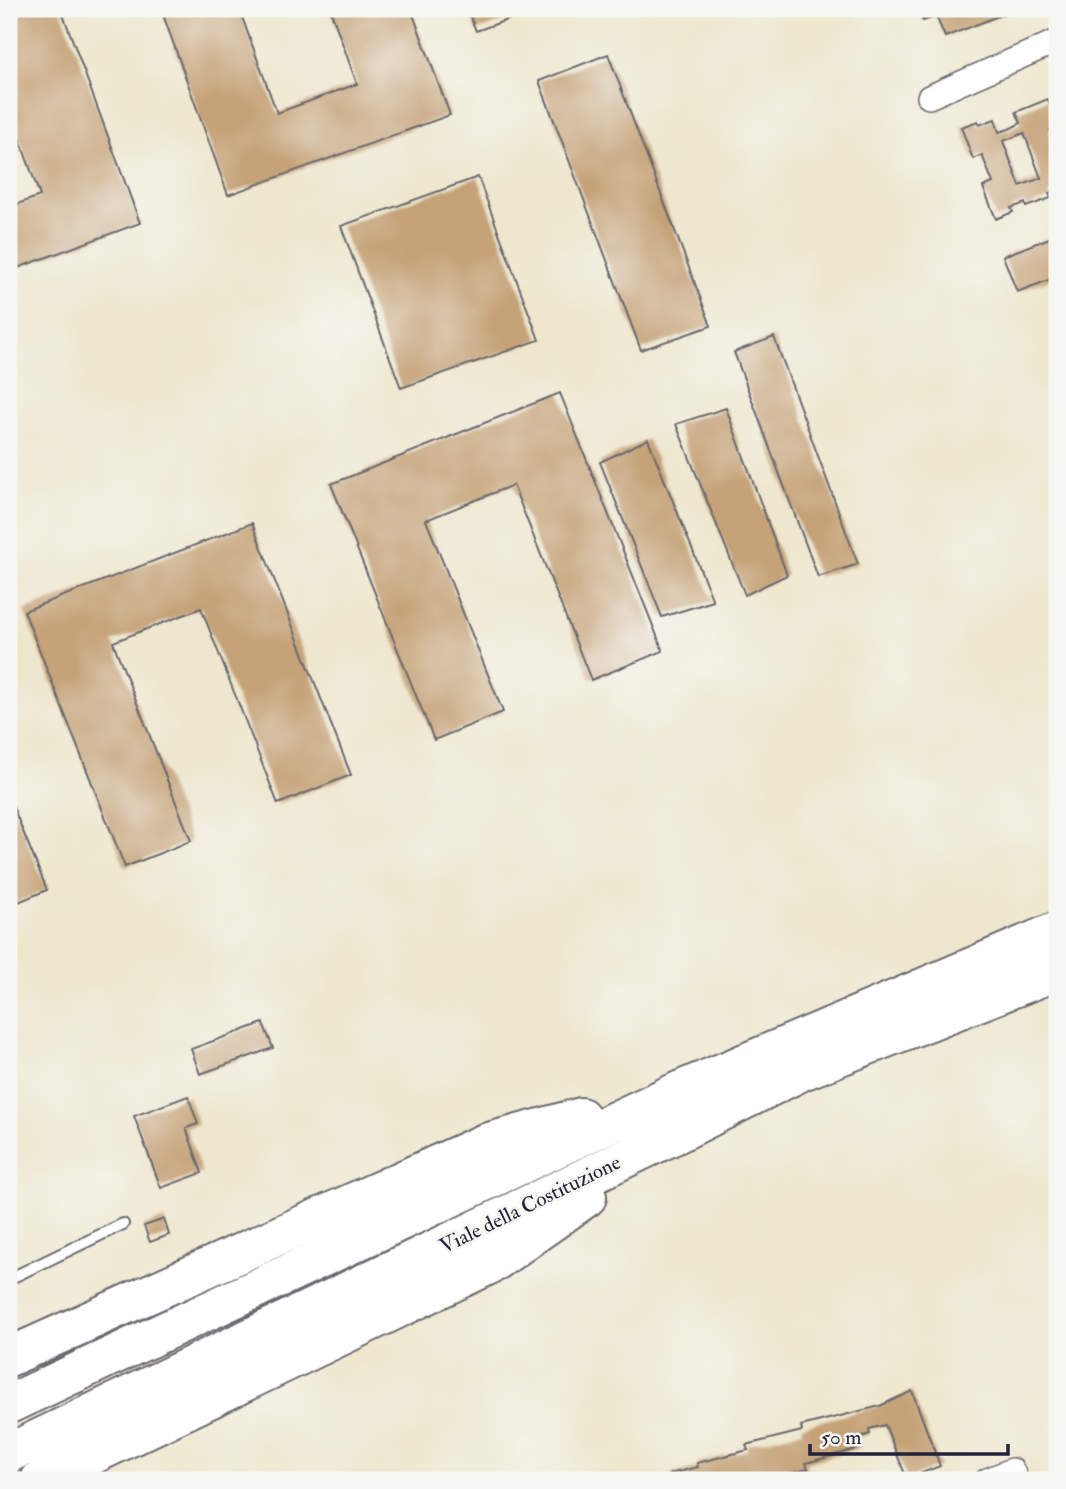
<svg xmlns="http://www.w3.org/2000/svg" width="1066" height="1489" font-family="'IM FELL Double Pica',serif">
  <style>
    .building { fill: #c5a277; fill-rule: evenodd }
    .lines { fill: none; stroke-linecap: round; stroke-linejoin: round }
    .service-casing { stroke: #69676e; stroke-width: 14 }
    .minor-casing { stroke: #69676e; stroke-width: 26 }
    .trunk-casing { stroke: #69676e; stroke-width: 42 }
    .service { stroke: #fff; stroke-width: 10 }
    .minor { stroke: #fff; stroke-width: 23 }
    .trunk { stroke: #fff; stroke-width: 38 }
    .labels { text-anchor: middle; stroke-width: 6; stroke-linejoin: round; paint-order: stroke }
    .street-label { font-size: 21px; fill: #22223b; stroke: #f6f6f2 }
  </style>
  <rect width="100%" height="100%" fill="#f6f6f2"/>
  <filter id="ink" filterUnits="userSpaceOnUse"><feTurbulence type="fractalNoise" baseFrequency=".0143" numOctaves="2"/><feDisplacementMap in="SourceGraphic" scale="14" xChannelSelector="R" yChannelSelector="G"/><feConvolveMatrix kernelMatrix="1 2 1 2 8 2 1 2 1" color-interpolation-filters="sRGB"/></filter>
  <filter id="wash" filterUnits="userSpaceOnUse"><feTurbulence type="fractalNoise" baseFrequency=".00686" numOctaves="4" result="noise"/><feDisplacementMap in="SourceGraphic" scale="28" xChannelSelector="R" yChannelSelector="G"/><feGaussianBlur stdDeviation="1.57" result="paint"/><feColorMatrix in="noise" values="0 0 0 0 0 0 0 0 0 0 0 0 0 0 0 0 0 1.4 0 .05"/><feComposite in="paint" operator="in"/></filter>
  <g filter="url(#wash)">
    <rect width="100%" height="100%" fill="#eee7cd"/>
    <g id="blocks">
      <path class="building" d="M9,9h52l79,214 -131,48v-64l31,-11 -31,-87z
        M161,9h78l38,104 80,-29 -27,-75h81l39,106 -222,80z
        M467,9h71l-62,22z
        M918,9h98l-71,28 -9,-21 -13,5z
        M608,54l103,272 -70,24 -102,-269z
        M1048,99l9,23v5l-7,3 7,20v40l-8,3 2,5 -25,9 -1,-4 -14,5 2,4 -17,7 -13,-32 10,-4 -11,-28 -9,4 -12,-32 17,-6 1,4 16,-6 4,13 10,-3 12,-6 -5,-11zM1024,133l17,45 -21,8 -17,-45z
        M478,177l61,163 -138,48 -60,-162z
        M1057,235v42l-40,15 -14,-36z
        M774,337l84,227 -40,13 -84,-225z
        M560,393l103,258 -72,29 -78,-195 -87,35 77,192 -69,28 -103,-256z
        M726,408l61,167 -42,20 -69,-171z
        M648,439l65,162 -51,16 -62,-155z
        M252,523l99,252 -73,29 -77,-196 -88,34 78,199 -66,26 -101,-256z
        M9,797l38,93 -38,16z
        M263,1023l10,25 -73,26 -9,-25z
        M188,1096l10,28 -12,4 16,45 -41,15 -27,-72z
        M164,1219l5,16 -19,7 -6,-16z
        M912,1391l28,75 -33,13 -22,-54 -16,4 1,5 -13,4 3,10 -54,15 2,6 -45,11h-91l-2,-6 28,-7 -1,-4 51,-13 -2,-5 56,-14 -1,-5 79,-20z"/>
    </g>
  </g>
  <g filter="url(#ink)">
    <use href="#blocks" fill-opacity="0" stroke="#69676e" stroke-width="2"/>
    <g class="lines">
      <g class="service-casing">
        <path id="service" d="M9,1279l114,-55"/>
      </g>
      <g class="minor-casing">
        <path id="minor" d="M929,97l128,-56
          M987,1480l25,-10 5,10"/>
      </g>
      <g class="trunk-casing">
        <path id="trunk" d="M9,1357l476,-214 96,-26
          M9,1404l672,-314 376,-159
          M9,1453l669,-320 124,-62 255,-100
          M40,1480l453,-217 94,-66"/>
      </g>
      <use href="#service" class="service"/>
      <use href="#minor" class="minor"/>
      <use href="#trunk" class="trunk"/>
    </g>
  </g>
  <g class="labels">
    <g class="street-label">
      <text transform="translate(530 1204) rotate(-26)" y="7">Viale della Costituzione</text>
    </g>
  </g>
  <rect width="1066" height="1489" fill="none" stroke="#f6f6f2" stroke-width="35"/>
  <path d="M810 1444v10h198v-10" fill="none" stroke="#22223b" stroke-width="3.5"/>
  <text x="821" y="1444" font-size="21" fill="#22223b" stroke="#f6f6f2" stroke-width="5" paint-order="stroke">50 m</text>
</svg>
